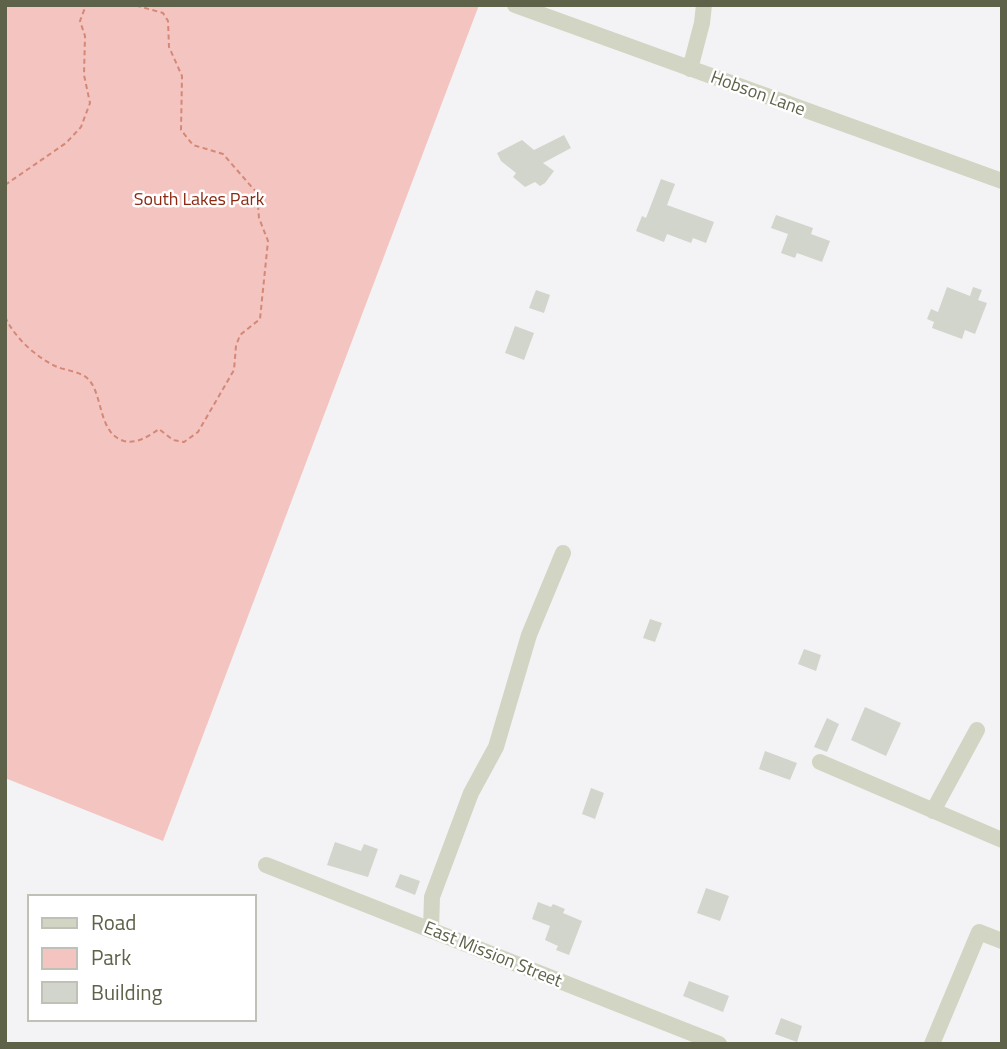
<svg xmlns="http://www.w3.org/2000/svg" width="1007" height="1049" font-family="'Titillium Web',sans-serif">
  <style>
    .green { fill: #f3c4c0 }
    .building { fill: #d2d5cc }
    .lines { fill: none; stroke-linecap: round; stroke-linejoin: round }
    .path { stroke: #d48876; stroke-width: 2; stroke-dasharray: 5 3.5; stroke-linecap: butt }
    .minor { stroke: #d2d5c3; stroke-width: 16 }
    .labels { text-anchor: middle; stroke-width: 5; stroke-linejoin: round; paint-order: stroke }
    .street-label { font-size: 18px; fill: #5e6249; stroke: #fff }
    .park-label { font-size: 18px; fill: #8b2912; stroke: #fff }
  </style>
  <rect width="100%" height="100%" fill="#f3f3f5"/>
  <path class="green" d="M5,5h474l-316,836 -158,-63z"/>
  <path class="building" d="M564,135l7,13 -28,15 11,8 -9,12 -5,3 -5,-4 -10,5 -12,-10 3,-4 -15,-12 -4,-8 25,-13 12,10z
    M661,179l14,5 -8,21 47,17 -8,21 -13,-5 -2,5 -24,-9 -3,8 -28,-11 6,-15 4,2z
    M776,215l37,13 -2,6 19,7 -8,21 -25,-9 -2,5 -14,-5 7,-19 -17,-6z
    M947,287l23,9 3,-9 9,3 -4,10 9,3 -12,31 -10,-4 -3,9 -30,-11 2,-6 -7,-3 4,-10 7,3z
    M536,290l14,5 -6,18 -15,-5z
    M515,326l19,7 -10,27 -19,-7z
    M650,619l12,4 -7,19 -12,-4z
    M804,649l17,6 -5,16 -18,-7z
    M865,707l36,16 -15,33 -35,-16z
    M827,718l12,6 -12,28 -13,-5z
    M765,751l32,12 -7,17 -31,-11z
    M591,788l13,5 -9,26 -13,-5z
    M335,842l26,9 3,-7 14,5 -10,28 -41,-12z
    M400,874l20,7 -5,14 -20,-8z
    M706,888l23,8 -9,25 -23,-8z
    M538,902l13,5 2,-3 12,5 -2,4 19,8 -13,34 -13,-5 2,-4 -13,-6 5,-14 -18,-7z
    M689,981l40,15 -6,16 -40,-16z
    M781,1018l21,8 -5,16 -22,-8z"/>
  <g class="lines">
    <path class="path" d="M5,185l61,-42 15,-16 9,-24 -6,-28 1,-39 -5,-15 6,-16
      M5,317c10,21 30,39 50,49 11,5 27,5 35,15 13,17 9,53 34,60 13,3 25,-5 35,-12l14,11 11,2 14,-10 36,-62 2,-24 4,-11 20,-16 8,-78 -9,-23 -2,-25 -34,-39 -30,-9 -12,-15 1,-54 -13,-29 -1,-26 -5,-8 -29,-8"/>
    <path class="minor" d="M515,5l487,176
      M690,69l12,-46 2,-18
      M820,762l182,78
      M933,811l44,-81
      M266,865l453,179
      M431,929l1,-32 39,-104 25,-46 33,-112 34,-82
      M932,1044l47,-112 23,9"/>
  </g>
  <g class="labels">
    <g class="street-label">
      <text transform="translate(758 93) rotate(20)" y="6">Hobson Lane</text>
      <text transform="translate(493 954) rotate(22)" y="6">East Mission Street</text>
    </g>
    <g class="park-label">
      <text x="199" y="205">South Lakes Park</text>
    </g>
  </g>
  <rect width="1007" height="1049" fill="none" stroke="#5e6249" stroke-width="14"/>
  <rect x="28" y="895" width="228" height="126" fill="#ffffff" stroke="#bfc0b6" stroke-width="2"/>
  <rect x="42" y="918" width="35" height="10" fill="#d2d5c3" stroke="#bfc0b6" stroke-width="2"/>
  <text x="91" y="930" font-size="21" fill="#5e6249">Road</text>
  <rect x="42" y="948" width="35" height="21" fill="#f3c4c0" stroke="#bfc0b6" stroke-width="2"/>
  <text x="91" y="965" font-size="21" fill="#5e6249">Park</text>
  <rect x="42" y="982" width="35" height="21" fill="#d2d5cc" stroke="#bfc0b6" stroke-width="2"/>
  <text x="91" y="1000" font-size="21" fill="#5e6249">Building</text>
</svg>
